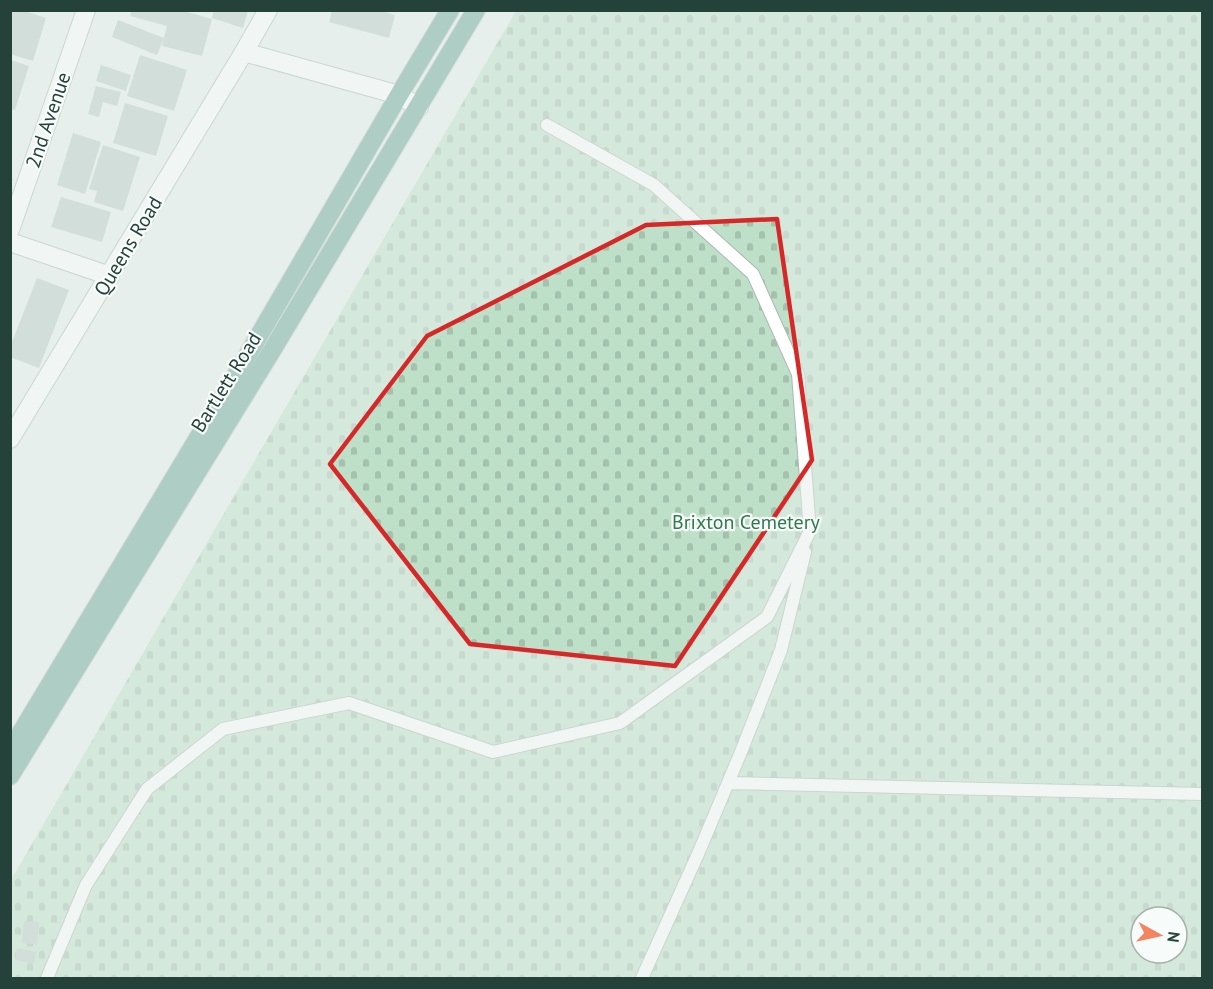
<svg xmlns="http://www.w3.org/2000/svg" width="1213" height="989" font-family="'PT Sans',sans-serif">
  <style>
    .cemetery { fill: url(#cemetery-stones); fill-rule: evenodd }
    .building { fill: #bbcac4 }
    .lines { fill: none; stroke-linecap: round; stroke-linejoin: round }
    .service-casing { stroke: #a8b8b2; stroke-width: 14 }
    .minor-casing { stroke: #a8b8b2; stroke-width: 20 }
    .secondary-casing { stroke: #a4bbb3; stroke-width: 20 }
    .primary-casing { stroke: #c2cac8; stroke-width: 20 }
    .service { stroke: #fff; stroke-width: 12 }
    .minor { stroke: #fff; stroke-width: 18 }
    .secondary { stroke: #fff; stroke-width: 18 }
    .primary { stroke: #6aa596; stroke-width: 18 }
    .marked { fill: none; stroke: #d62828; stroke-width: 4.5; stroke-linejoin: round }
    .labels { text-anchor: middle; stroke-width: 4.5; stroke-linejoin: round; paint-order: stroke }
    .street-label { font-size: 20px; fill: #24423a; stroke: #f7fbf9 }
    .park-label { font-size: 20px; fill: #2d7a4b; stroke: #f7fbf9 }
  </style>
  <defs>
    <pattern id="cemetery-stones" width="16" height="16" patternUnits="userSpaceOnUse" patternTransform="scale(1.5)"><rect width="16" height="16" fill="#bfe0c8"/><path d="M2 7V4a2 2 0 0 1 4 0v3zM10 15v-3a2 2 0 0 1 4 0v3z" fill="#a4c1ad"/></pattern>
  </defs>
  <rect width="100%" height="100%" fill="#e6efeb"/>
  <path class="cemetery" d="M516,11h686v967h-1191v-98zM1141,917h36v36h-36z"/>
  <path class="building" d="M10,10h12l24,8 -13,43 -23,-7z
    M132,10h48l32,9 -10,37 -40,-10 5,-20 -37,-10z
    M214,10h34l-5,18 -31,-10z
    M332,10h46l17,5 -6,23 -60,-16z
    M118,20l46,18 -7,17 -45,-18z
    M140,55l47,15 -13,41 -47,-15z
    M10,60l19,6 -14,44 -5,-1z
    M101,65l30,10 -5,16 -30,-10z
    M96,86l25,6 -4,14 -14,-4 -4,15 -11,-3z
    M125,103l43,13 -12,40 -43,-13z
    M73,133l28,9 -16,52 -28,-9z
    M103,145l37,12 -17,54 -29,-9 3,-11 -8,-2z
    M61,197l50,15 -9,30 -51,-15z
    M37,278l32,12 -30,78 -29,-11v-10z
    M24,921l15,1 -2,23 -15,-2z
    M17,948l19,4 -2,12 -19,-4z"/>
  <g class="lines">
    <g class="service-casing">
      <path id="service" d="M728,783l474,11
        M47,978l39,-93 61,-96 76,-60 126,-26 144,49 127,-29 147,-106 43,-86 -12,-157 -45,-100 -99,-89 -107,-60
        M642,978l56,-124 43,-102 40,-102 24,-98"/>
    </g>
    <g class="minor-casing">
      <path id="minor" d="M244,52l24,-42
        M10,230l76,-220
        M10,242l100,34"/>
    </g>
    <g class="secondary-casing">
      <path id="secondary" d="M10,439l234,-387 155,43 20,12"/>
    </g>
    <g class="primary-casing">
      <path id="primary" d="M10,751l229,-381 160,-275 51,-85
        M10,776l261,-424 205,-342"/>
    </g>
    <use href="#service" class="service"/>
    <use href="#minor" class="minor"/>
    <use href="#secondary" class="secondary"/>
    <use href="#primary" class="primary"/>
  </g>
  <path d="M0 0H1213V989H0ZM777,219l35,241 -137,206 -205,-22 -140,-180 97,-128 219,-111z" fill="#e6efeb" fill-opacity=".55" fill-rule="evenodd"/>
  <path class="marked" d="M777,219l35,241 -137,206 -205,-22 -140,-180 97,-128 219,-111z"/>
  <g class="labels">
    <g class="street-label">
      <text transform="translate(48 120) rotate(-71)" y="7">2nd Avenue</text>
      <text transform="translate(128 246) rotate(-59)" y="7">Queens Road</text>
      <text transform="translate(226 382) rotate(-58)" y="7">Bartlett Road</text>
    </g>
    <g class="park-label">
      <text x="746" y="529">Brixton Cemetery</text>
    </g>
  </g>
  <rect width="1213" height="989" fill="none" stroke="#24423a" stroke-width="24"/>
  <g transform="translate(1159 935) rotate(98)"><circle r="28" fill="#f7fbf9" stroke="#a3b1ad" stroke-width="1.5"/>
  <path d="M0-4.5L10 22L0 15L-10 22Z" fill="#f4845f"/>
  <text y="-9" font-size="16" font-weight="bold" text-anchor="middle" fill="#24423a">N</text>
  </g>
</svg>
